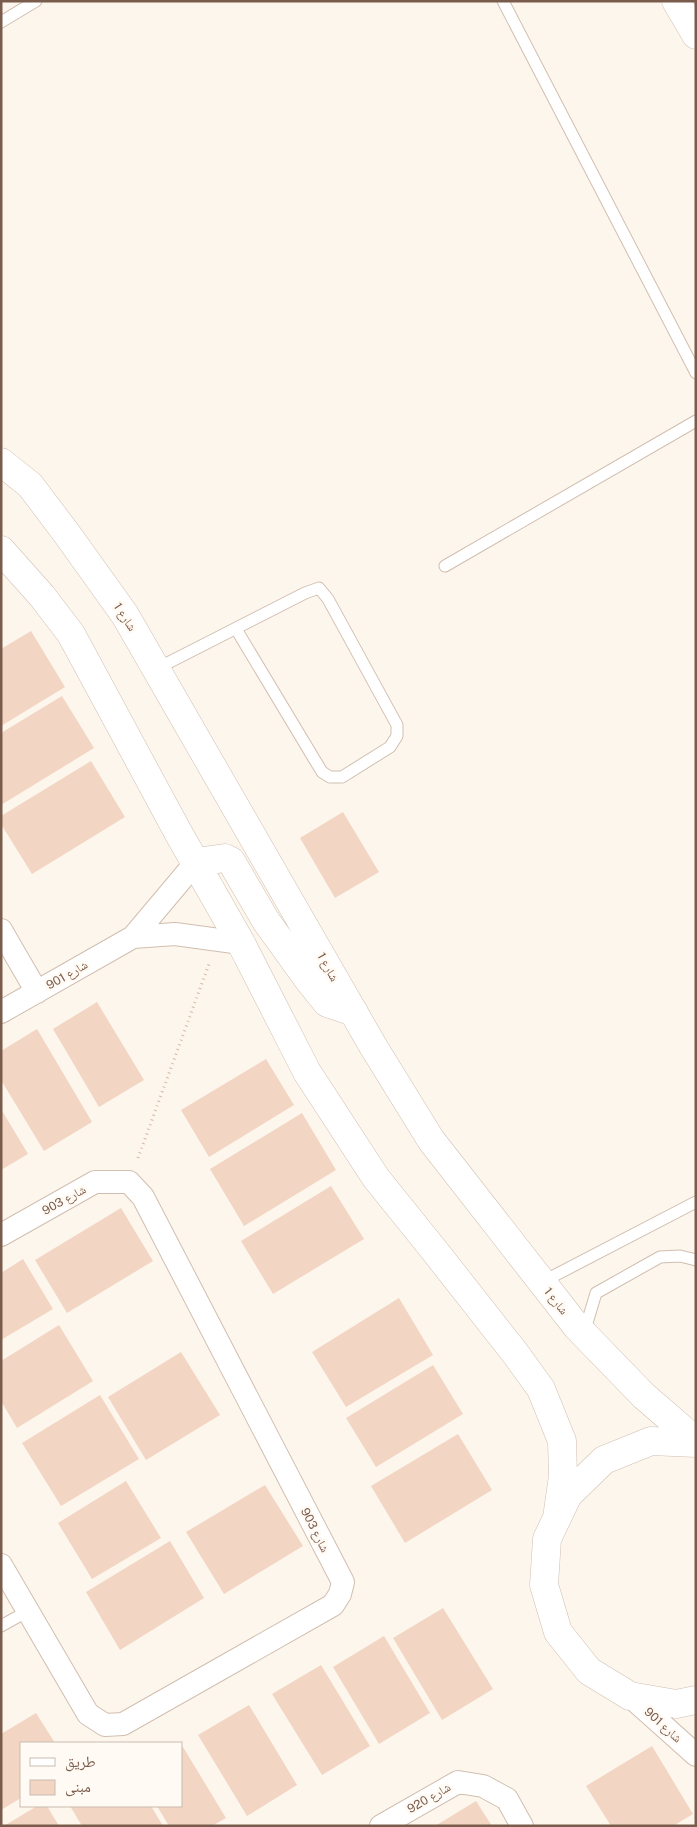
<svg xmlns="http://www.w3.org/2000/svg" width="697" height="1827" font-family="'Public Sans','Noto Naskh Arabic',sans-serif">
  <style>
    .building { fill: #f3d5c3 }
    .lines { fill: none; stroke-linecap: round; stroke-linejoin: round }
    .service-casing { stroke: #d1beb0; stroke-width: 13 }
    .minor-casing { stroke: #d1beb0; stroke-width: 24 }
    .tertiary-casing { stroke: #d1beb0; stroke-width: 29 }
    .secondary-casing { stroke: #d6c0b0; stroke-width: 29 }
    .path { stroke: #d9b8a5; stroke-width: 3; stroke-dasharray: 1 4; stroke-linecap: butt }
    .service { stroke: #fff; stroke-width: 11 }
    .minor { stroke: #fff; stroke-width: 22 }
    .tertiary { stroke: #fff; stroke-width: 28 }
    .secondary { stroke: #fff; stroke-width: 28 }
    .labels { text-anchor: middle; stroke-width: 5; stroke-linejoin: round; paint-order: stroke }
    .street-label { font-size: 12px; fill: #7a5c4d; stroke: #fffaf3 }
  </style>
  <rect width="100%" height="100%" fill="#fdf6ec"/>
  <path class="building" d="M31,631l34,56 -64,39v-77z
    M62,696l32,52 -93,57v-72z
    M91,761l34,56 -93,57 -31,-50v-8z
    M343,812l36,60 -44,26 -35,-60z
    M97,1002l47,78 -45,27 -46,-78z
    M37,1029l55,93 -48,29 -43,-71v-29z
    M266,1059l28,46 -85,52 -28,-47z
    M1,1109l27,45 -27,16z
    M302,1113l34,57 -92,56 -34,-57z
    M331,1186l33,53 -91,55 -32,-53z
    M121,1208l32,53 -86,52 -32,-53z
    M23,1259l30,50 -52,31v-67z
    M399,1298l34,57 -87,52 -34,-55z
    M59,1325l34,56 -76,47 -16,-27v-40z
    M181,1352l39,63 -74,45 -38,-63z
    M433,1365l30,49 -87,53 -30,-49z
    M100,1395l39,64 -78,47 -39,-63z
    M458,1434l34,56 -87,53 -34,-57z
    M126,1481l35,57 -69,41 -34,-56z
    M265,1485l38,61 -79,48 -38,-62z
    M170,1541l34,57 -84,52 -34,-58z
    M443,1608l50,81 -51,31 -49,-82z
    M384,1636l46,77 -51,31 -46,-77z
    M321,1665l49,81 -48,29 -50,-81z
    M249,1705l48,80 -50,31 -49,-81z
    M36,1713l19,30h-34v55l-20,12v-76z
    M652,1746l41,68 -20,12h-62l-25,-40z
    M183,1747l43,71 -14,8h-43l-12,-20h24v-58z
    M476,1801l16,25h-57z
    M37,1806h10l12,20h-55z
    M70,1806h81l12,20h-81z"/>
  <g class="lines">
    <g class="service-casing">
      <path id="service" d="M503,1l193,372
        M1,22l35,-21
        M445,566l251,-145
        M156,669l149,-76 14,-5 9,11 69,126v11l-7,11 -48,30h-12l-8,-5 -86,-143
        M542,1282l154,-80
        M584,1333l12,-40 64,-36 20,-1 16,4
        M1,1626l27,-15"/>
    </g>
    <g class="minor-casing">
      <path id="minor" d="M1,930l36,62
        M133,937l42,-3 66,9
        M1,1012l132,-75 63,-75
        M1,1235l94,-53h34l14,15 200,385 -3,12 -7,11 -210,119 -18,1 -17,-11 -87,-149
        M630,1696l66,59
        M381,1826l77,-44 25,4 24,13 15,27"/>
    </g>
    <g class="tertiary-casing">
      <path id="tertiary" d="M1,462l29,23 37,49 58,81 248,431 58,94 146,187 67,69 52,45
        M1,550l41,46 29,38 108,200 62,109 66,129 69,106 58,72 81,103 26,36 21,52 1,35 -6,42
        M196,862l29,-4 6,3 35,60 44,61 17,21 27,9
        M696,1443l-45,-2 -47,19 -36,35 -21,44 -3,46 14,47 31,39 41,25 46,8 20,-4"/>
    </g>
    <g class="secondary-casing">
      <path id="secondary" d="M676,1l20,34"/>
    </g>
    <path class="path" d="M138,1158l71,-194"/>
    <use href="#service" class="service"/>
    <use href="#minor" class="minor"/>
    <use href="#tertiary" class="tertiary"/>
    <use href="#secondary" class="secondary"/>
  </g>
  <g class="labels">
    <g class="street-label">
      <text transform="translate(125 617) rotate(57)" y="4">شارع 1</text>
      <text transform="translate(328 967) rotate(61)" y="4">شارع 1</text>
      <text transform="translate(67 975) rotate(-30)" y="4">شارع 901</text>
      <text transform="translate(64 1200) rotate(-29)" y="4">شارع 903</text>
      <text transform="translate(556 1301) rotate(52)" y="4">شارع 1</text>
      <text transform="translate(315 1530) rotate(63)" y="4">شارع 903</text>
      <text transform="translate(663 1725) rotate(42)" y="4">شارع 901</text>
      <text transform="translate(429 1798) rotate(-30)" y="4">شارع 920</text>
    </g>
  </g>
  <rect width="697" height="1827" fill="none" stroke="#7a5c4d" stroke-width="5"/>
  <rect x="20" y="1742" width="162" height="65" fill="#fffaf3" stroke="#cabbb1"/>
  <rect x="30" y="1758" width="25" height="8" fill="#ffffff" stroke="#cabbb1"/>
  <text x="65" y="1767" font-size="15" fill="#7a5c4d">طريق</text>
  <rect x="30" y="1780" width="25" height="15" fill="#f3d5c3" stroke="#cabbb1"/>
  <text x="65" y="1792" font-size="15" fill="#7a5c4d">مبنى</text>
</svg>
